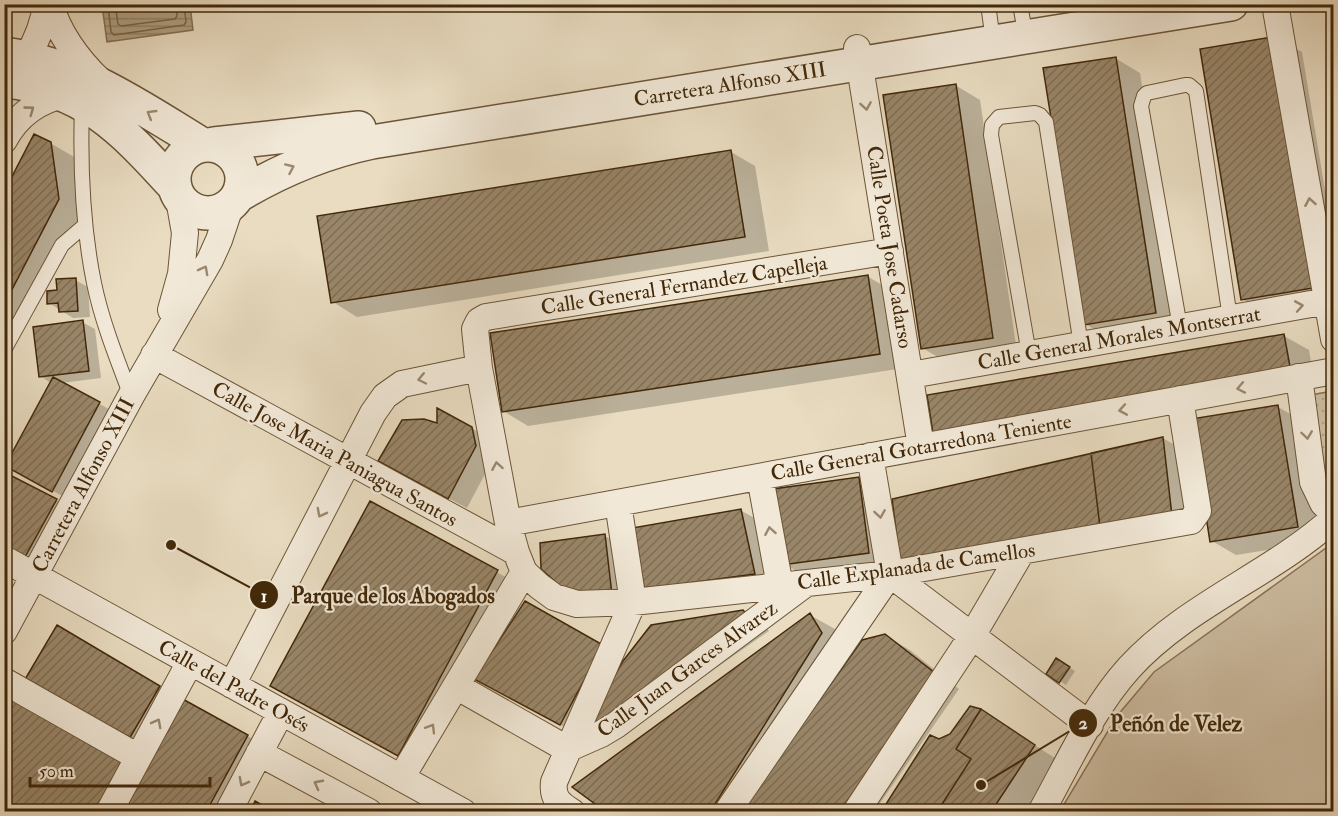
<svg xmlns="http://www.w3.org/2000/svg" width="1338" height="816" font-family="'IM FELL Double Pica',serif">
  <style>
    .grass { fill: url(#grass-dots); stroke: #887256; stroke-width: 1.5 }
    .pitch { fill: #cdbda2; stroke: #887256; stroke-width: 1.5 }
    .water { fill: url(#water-rules); stroke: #846f52; stroke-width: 1.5 }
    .shadow { fill: #0003 }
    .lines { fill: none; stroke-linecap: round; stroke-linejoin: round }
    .shore { stroke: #796446; stroke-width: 1.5 }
    .building { fill: url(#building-hatch); stroke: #422809; stroke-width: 1.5 }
    .service-casing { stroke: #6c5537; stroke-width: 16 }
    .minor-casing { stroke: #6c5537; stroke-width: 28 }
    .tertiary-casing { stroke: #6c5537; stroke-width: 36 }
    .service { stroke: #f1e8d7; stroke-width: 14 }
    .minor { stroke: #f1e8d7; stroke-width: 26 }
    .tertiary { stroke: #f1e8d7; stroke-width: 33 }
    .oneway { stroke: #9a8870 }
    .labels { text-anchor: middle; stroke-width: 4.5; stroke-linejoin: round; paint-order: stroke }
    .street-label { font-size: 21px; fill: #422809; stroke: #f1e8d7 }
    .leader { fill: none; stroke: #422809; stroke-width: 2 }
    .callout-dot { fill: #422809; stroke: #f1e8d7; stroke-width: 2 }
    .mark-label { font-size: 18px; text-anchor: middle; font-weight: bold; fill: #fff }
    .callout-label { font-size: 22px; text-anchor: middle; font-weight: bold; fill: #422809; stroke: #f1e8d7; stroke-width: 4.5; stroke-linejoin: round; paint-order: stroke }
  </style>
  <defs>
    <pattern id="grass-dots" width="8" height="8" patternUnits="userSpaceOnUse" patternTransform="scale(1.5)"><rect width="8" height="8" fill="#cdbda2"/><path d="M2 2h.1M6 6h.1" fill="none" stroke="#b1a28a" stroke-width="1.8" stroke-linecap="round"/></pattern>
    <pattern id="water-rules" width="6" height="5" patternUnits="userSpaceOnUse" patternTransform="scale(1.5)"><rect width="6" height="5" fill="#b09f82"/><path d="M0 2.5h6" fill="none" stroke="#918269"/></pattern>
    <pattern id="building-hatch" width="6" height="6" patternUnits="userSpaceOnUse" patternTransform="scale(1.5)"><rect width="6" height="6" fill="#998669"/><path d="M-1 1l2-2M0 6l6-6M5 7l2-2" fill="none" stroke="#7e6e55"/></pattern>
  </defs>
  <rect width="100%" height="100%" fill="#e9dcc1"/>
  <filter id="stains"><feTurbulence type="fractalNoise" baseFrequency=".00333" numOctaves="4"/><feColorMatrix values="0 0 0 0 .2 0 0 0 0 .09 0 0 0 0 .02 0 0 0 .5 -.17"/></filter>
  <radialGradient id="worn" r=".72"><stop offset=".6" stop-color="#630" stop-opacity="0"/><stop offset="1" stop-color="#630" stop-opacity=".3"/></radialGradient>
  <path class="grass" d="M1333,391v95l-25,4 -15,-92z"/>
  <path class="pitch" d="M1333,543v268h-273l57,-95 37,-44z"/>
  <path class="water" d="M102,5h88l3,25 -86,12z"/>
  <path class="shadow" d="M1277,38l25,14 32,192v58l-67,11 -25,-14z
    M1115,58l25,15 40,254 -70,11 -25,-14z
    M955,85l25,15 37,252 -70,10 -25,-14z
    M50,143l26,15 7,56 -79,153v-173z
    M731,152l24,14 14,85 -412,66 -24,-15z
    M867,276l25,15 12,77 -376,58 -25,-15z
    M75,280l13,7 2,30 -17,1 -24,-15 9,-11z
    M82,322l13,7 6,49 -40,5 57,31 -46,87 -46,-24 25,-94 -11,-7z
    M1284,336l25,14 6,35 -386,12z
    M1278,407l25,14 19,120 -86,14 -24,-14z
    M439,410l52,29 3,18 -27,51 -68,-36 39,-47z
    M1163,438l25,15 8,76 -269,46z
    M859,479l19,11 9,74 -84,11 -19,-11z
    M56,500l25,14 -36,64 -41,-22z
    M371,503l151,83 -99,183 -126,-69z
    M740,510l20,11 13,63 -109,15z
    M605,536l19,11 7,59 -53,-7z
    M525,603l101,57 136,-37 7,8 -138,96 -46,11 -84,-45z
    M810,615l25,14 11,18 -68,109 107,-120 25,14 49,39 -85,123h-267z
    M57,627l215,123 -34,62h-234l22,-131z
    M1057,660l18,11 -9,14 -18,-12z
    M981,711l77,49 -33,52h-142l68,-77z
    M1200,807l6,3 2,2h-11z"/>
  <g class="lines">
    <path class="shore" d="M108,4l3,28 3,3 70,-10 2,-3 -2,-18
      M115,4l3,20 3,2 54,-7 2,-3 -1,-12"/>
  </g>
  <path class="building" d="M1278,36l41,251 -78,13 -41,-251z
    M1116,57l40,256 -72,12 -41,-257z
    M956,84l37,254 -72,11 -38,-254z
    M34,134l17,8 8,57 -55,106v-113z
    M731,150l14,87 -414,66 -14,-87z
    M868,275l12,79 -378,58 -12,-79z
    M76,278l2,33 -19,1 -1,-9 -11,1v-13l10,-1 -1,-11z
    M83,320l6,51 -50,6 -6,-50z
    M1284,334l7,38 -358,61 -6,-38z
    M53,377l47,25 -48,90 -47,-26z
    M1278,405l20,122 -88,15 -19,-123z
    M437,408l35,19 4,19 -28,53 -70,-38 24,-41 22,-1 13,4z
    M1163,437l9,79 -72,11 -9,-74z
    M1163,437l9,79 -272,45 -8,-62z
    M4,472l53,27 -37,67 -16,-8z
    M859,477l10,76 -87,12 -9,-76z
    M370,501l128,69 -100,186 -128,-70z
    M741,509l14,65 -111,15 -12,-61z
    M605,534l7,61 -35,6 -36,-32 -1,-26z
    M525,601l78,44 -43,80 -86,-46z
    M743,610l8,9 -158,107 -3,-6 33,-59 28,-36z
    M810,613l12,20 -112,179h-104l-34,-25z
    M57,625l103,61 -32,55 -104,-60z
    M885,634l50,39 -95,139h-100l122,-172z
    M1056,658l14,9 -11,16 -13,-9z
    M4,695l119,67 -28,50h-91z
    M179,697l69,38 -42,77h-89z
    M970,706l11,3 -25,40 15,10 -34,53h-56l49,-77 9,4 11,-5z
    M981,709l54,36 -44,67h-54l34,-53 -15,-10z
    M255,801l19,11h-24z"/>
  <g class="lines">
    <g class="service-casing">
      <path id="service" d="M988,4l3,22
        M1020,4l3,17
        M82,105c-2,60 0,119 12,178 8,39 23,76 37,113
        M1180,327l-39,-221 3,-10 3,-3 38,-8h4l7,6 34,227
        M4,350l58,-105 22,-19
        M1029,354l-38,-219 1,-10 7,-8 36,-4 5,2 6,7 35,223"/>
    </g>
    <g class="minor-casing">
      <path id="minor" d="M50,4c9,31 29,57 51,78
        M1275,4l59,335
        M857,48l64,399
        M27,57c10,-17 17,-33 19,-53
        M4,140c14,-26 34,-39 62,-46
        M890,251l-404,66 -7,4 -4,8 4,39 29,155 8,29 8,20 15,14 15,11 23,7 56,-2 257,-28 301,-53 7,-10 -18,-112
        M171,310l10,-36 4,-41 -6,-34
        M154,355l362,197
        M911,375l417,-74
        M1299,377l14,105 10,21 11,11
        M870,456l20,118 200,151
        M760,477l20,109
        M508,523l826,-152
        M4,559l459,253
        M4,631l127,-235 79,-136 9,-20 12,-36
        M4,681l134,76
        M232,685l141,-272 12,-17 17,-12 77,-16
        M456,686l111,63
        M567,749l34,-15 15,-9 189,-141
        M259,753l110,59
        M401,778l123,-206
        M109,812l81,-150
        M228,812l53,-100
        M572,812c-13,-8 -20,-14 -18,-30l79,-180 -15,-99
        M727,812l163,-238
        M856,812l116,-176 50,-85
        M1041,812c27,-48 51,-103 88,-144 57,-63 142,-93 205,-150"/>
    </g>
    <g class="tertiary-casing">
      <path id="tertiary" d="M4,54c75,10 135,52 197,90
        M4,81c79,6 119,49 169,104
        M214,144l145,-16
        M174 179a34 34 0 1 1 68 0a34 34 0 1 1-68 0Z
        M239,195c42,-25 85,-43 133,-53l859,-138"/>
    </g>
    <use href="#service" class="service"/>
    <use href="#minor" class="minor"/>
    <use href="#tertiary" class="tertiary"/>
  </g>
  <defs><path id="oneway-chevron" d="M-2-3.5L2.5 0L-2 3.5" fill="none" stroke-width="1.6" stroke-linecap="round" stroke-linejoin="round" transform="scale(1.5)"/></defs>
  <g class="oneway">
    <use href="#oneway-chevron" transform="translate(866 106) rotate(81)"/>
    <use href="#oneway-chevron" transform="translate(30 110) rotate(-36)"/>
    <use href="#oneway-chevron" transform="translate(151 114) rotate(-149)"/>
    <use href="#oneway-chevron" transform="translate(290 168) rotate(-24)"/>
    <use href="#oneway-chevron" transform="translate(1310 202) rotate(-100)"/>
    <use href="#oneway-chevron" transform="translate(204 270) rotate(-62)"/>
    <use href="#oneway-chevron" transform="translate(1299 306) rotate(-10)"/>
    <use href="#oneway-chevron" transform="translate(422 379) rotate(168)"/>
    <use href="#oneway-chevron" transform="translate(1241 388) rotate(169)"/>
    <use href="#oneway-chevron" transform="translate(1123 410) rotate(170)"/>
    <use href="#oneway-chevron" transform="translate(1307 435) rotate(82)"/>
    <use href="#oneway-chevron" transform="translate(497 466) rotate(-100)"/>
    <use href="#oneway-chevron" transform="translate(321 513) rotate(118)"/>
    <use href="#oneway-chevron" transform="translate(880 514) rotate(81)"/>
    <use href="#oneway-chevron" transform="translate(770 531) rotate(-100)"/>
    <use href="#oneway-chevron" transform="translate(157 723) rotate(-62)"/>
    <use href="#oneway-chevron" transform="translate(431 728) rotate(-59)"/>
    <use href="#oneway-chevron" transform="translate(243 782) rotate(118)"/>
    <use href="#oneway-chevron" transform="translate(318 784) rotate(-152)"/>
  </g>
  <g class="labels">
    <g class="street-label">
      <text transform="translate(730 84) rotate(-9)" y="7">Carretera Alfonso XIII</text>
      <text transform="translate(890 247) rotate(81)" y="7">Calle Poeta Jose Cadarso</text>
      <text transform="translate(684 285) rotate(-9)" y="7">Calle General Fernandez Capelleja</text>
      <text transform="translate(1119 338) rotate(-10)" y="7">Calle General Morales Montserrat</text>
      <text transform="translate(921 447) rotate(-10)" y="7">Calle General Gotarredona Teniente</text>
      <text transform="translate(335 454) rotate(29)" y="7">Calle Jose Maria Paniagua Santos</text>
      <text transform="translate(83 485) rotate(-62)" y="7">Carretera Alfonso XIII</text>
      <text transform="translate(916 566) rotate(-8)" y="7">Calle Explanada de Camellos</text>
      <text transform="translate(687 669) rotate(-36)" y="7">Calle Juan Garces Alvarez</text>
      <text transform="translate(234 686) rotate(29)" y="7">Calle del Padre Osés</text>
    </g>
  </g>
  <path class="leader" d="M171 545L264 595M981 785L1083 723"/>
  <g class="callout-dot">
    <circle cx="171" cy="545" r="6"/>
    <circle cx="981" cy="785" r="6"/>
    <circle cx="264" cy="595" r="15"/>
    <circle cx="1083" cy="723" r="15"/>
  </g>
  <g class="mark-label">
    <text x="264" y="602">1</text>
    <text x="1083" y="729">2</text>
  </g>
  <g class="callout-label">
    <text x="393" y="603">Parque de los Abogados</text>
    <text x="1176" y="731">Peñón de Velez</text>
  </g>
  <rect width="1338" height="816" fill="none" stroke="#e9dcc1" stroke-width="24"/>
  <rect x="6" y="6" width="1326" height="804" fill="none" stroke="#422809" stroke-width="3"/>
  <rect x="12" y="12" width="1314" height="792" fill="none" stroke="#422809" stroke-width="1.5"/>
  <path d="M30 777v9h180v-9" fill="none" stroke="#422809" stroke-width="3"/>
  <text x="39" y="777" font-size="18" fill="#422809" stroke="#f1e8d7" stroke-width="4.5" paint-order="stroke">50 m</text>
  <rect width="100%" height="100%" filter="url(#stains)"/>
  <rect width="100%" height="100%" fill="url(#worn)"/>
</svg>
